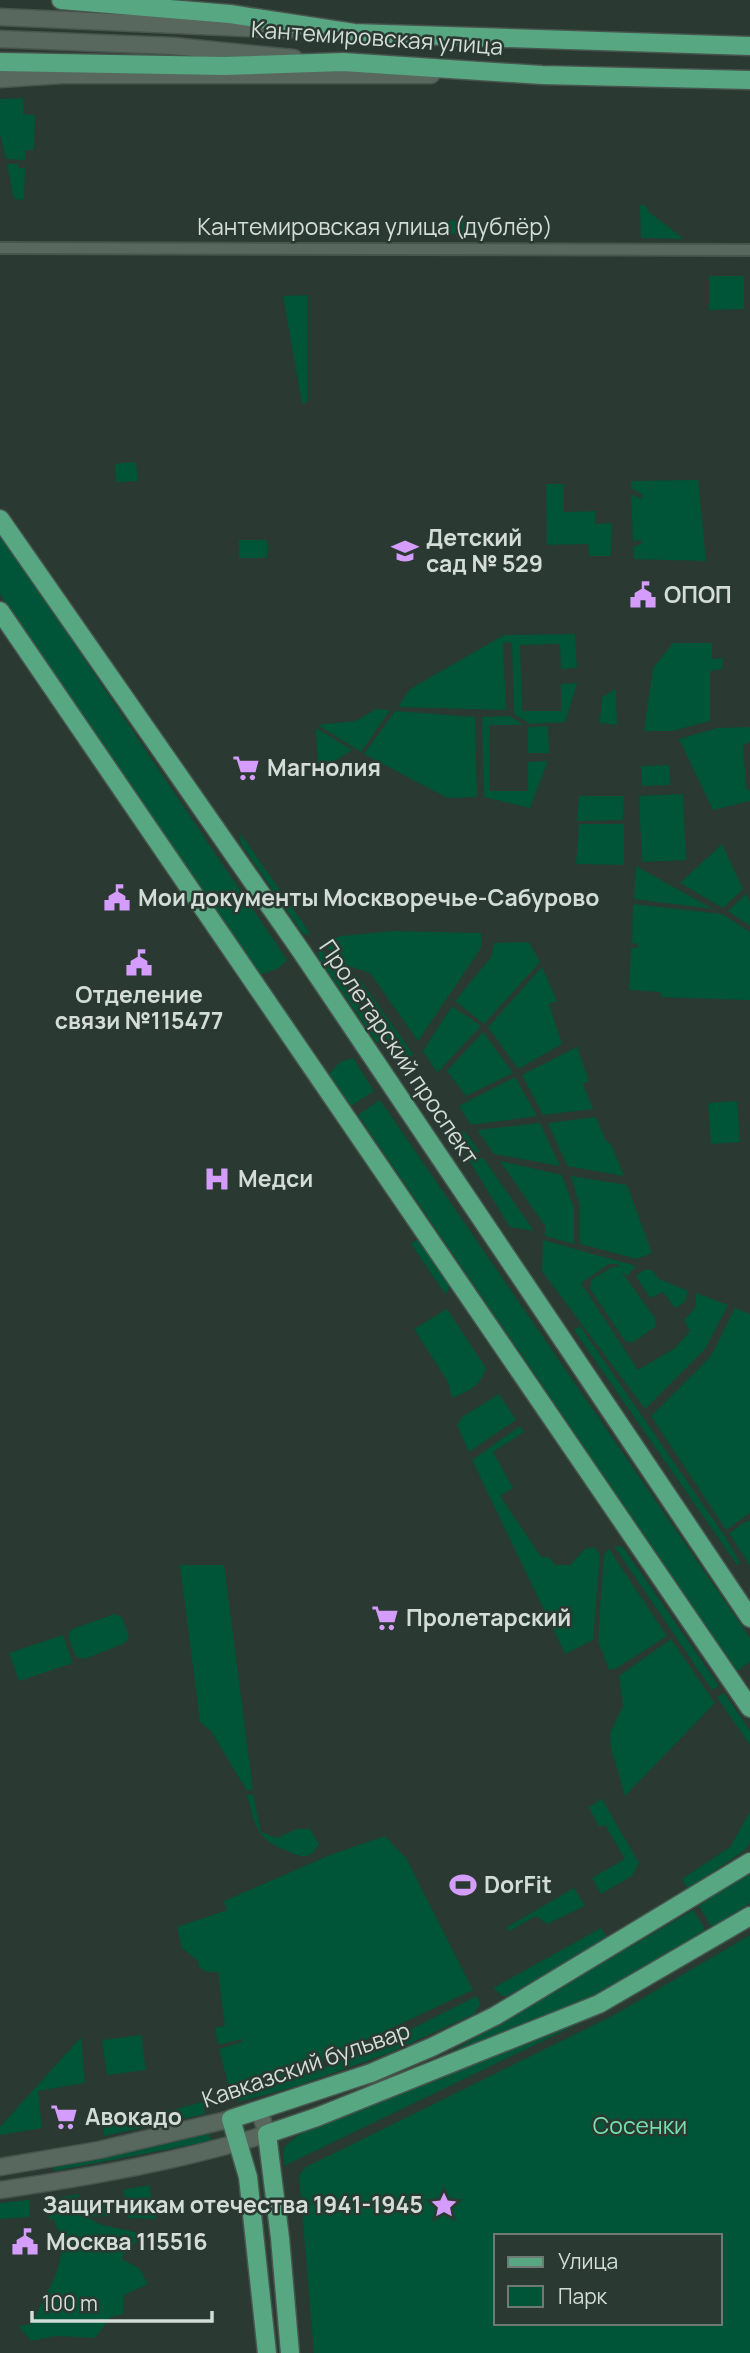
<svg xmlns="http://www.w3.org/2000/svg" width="750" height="2353" font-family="Manrope,sans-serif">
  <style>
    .green { fill: #005437; fill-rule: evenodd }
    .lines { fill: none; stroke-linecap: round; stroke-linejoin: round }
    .street-casing { stroke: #48554e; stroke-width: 14 }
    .secondary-casing { stroke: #48554e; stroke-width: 19 }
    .primary-casing { stroke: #48554e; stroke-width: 21 }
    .street { stroke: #58685f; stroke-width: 10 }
    .secondary { stroke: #58685f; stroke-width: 16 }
    .primary { stroke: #56a782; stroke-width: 18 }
    .labels { text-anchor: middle; stroke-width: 5; stroke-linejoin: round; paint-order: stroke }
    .street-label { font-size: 23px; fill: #d3dcd7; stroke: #2a3931 }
    .poi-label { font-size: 23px; font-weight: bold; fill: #d3dcd7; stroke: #2a3931; text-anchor: start }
    .park-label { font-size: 23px; fill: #73e0ad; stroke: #2a3931 }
  </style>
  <rect width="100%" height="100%" fill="#2a3931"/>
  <path class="green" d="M23,98v16l12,1 -1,35h-9v10l-19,-1 -6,-25v-35z
    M7,164h11v4h7l-1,32 -10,-1z
    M640,205h5l5,8 34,26 -43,-1z
    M478,220v13l-29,1v-13z
    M709,276h35v33l-35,1z
    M307,295v108h-5l-19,-107z
    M136,462l2,19 -22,1 -1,-18z
    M698,480l8,81 -72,-2 -1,-12 8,-3v-4l-8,1 -2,-47 10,5 2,-4 -12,-7v-7z
    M546,484h18v28l32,-1 -1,13 17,-1 -1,33h-22l-1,-12 -41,1z
    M0,534l287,426 -8,8 -19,7 -260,-381z
    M239,540h28v18h-28z
    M575,634l2,34 -16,1 -1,-25 -40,1 2,66h39v-27l16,-1 -12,39 -35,2 -16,-10 -2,-72 -9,1 3,67 -108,-3 12,-18 94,-54z
    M673,643h39v16l11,-1 -1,11 -12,2v50l-38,10h-28l9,-63z
    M616,689l1,36 -17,-2 2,-26z
    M376,709l14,1 -29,42 -43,-27 38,-4z
    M395,711l80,6 2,80 -30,1 -83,-44z
    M509,716l15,9h-35v66h39v-29l20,-1 -18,47 -46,-11 -2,-80z
    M548,726l1,27h-21v-26z
    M750,727v15l-7,3 3,44 4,1v11l-37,9 -34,-71 38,-11z
    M316,728l36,22 -22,14 -12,1z
    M669,765l1,20 -28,1 -1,-20z
    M683,794l3,66 -44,2 -3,-66z
    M579,796h45l-1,24 -46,1z
    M579,824h45v41l-48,-1z
    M240,833l70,100 -2,2 -5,-1 -62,-90z
    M722,844l21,45 -20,19 -43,-25z
    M636,866l77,43 -79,-10z
    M746,894l4,8v24l-22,-15z
    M633,904l89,10 28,18v68l-89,-3v-5l-32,-2 2,-42h6l1,-4 -6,-1z
    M393,931l88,2v15l-63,93 -48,-68 -31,-10 -14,-19 15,-8z
    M529,942l11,20 -56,62 -29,-23 36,-44 3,-14z
    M319,946l64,93 -6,4 -59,-86z
    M542,967l15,34 -8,3 13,40 -44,25 -30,-42z
    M349,974l10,4 54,76 -8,12 -58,-88z
    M452,1006l29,20 -44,47 -14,-22z
    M483,1032l30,41 -47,23 -19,-25z
    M577,1047l12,34 -6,3 10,25 -50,6 -21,-40z
    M353,1058l21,33 -23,15 -22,-32 11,-12z
    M515,1077l22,39 -66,9 -12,-19z
    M380,1100l370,538v24l-13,9 -379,-556z
    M737,1101l3,41 -29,2 -3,-41z
    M596,1117l10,24 5,3 13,32 -57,-10 -19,-43z
    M540,1123l20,43 -66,-12 -17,-24z
    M464,1131l17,22 -23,-5 -8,-15z
    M465,1154l19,5 50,72 -24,-4z
    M500,1161l62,14 12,33v36l-29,-8v-10z
    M571,1176l56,9 25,68 -15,6 -57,-15v-37z
    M418,1239l32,47 -4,9 -35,-51z
    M543,1240l93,26 -9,10 -6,-5 34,47v9l-23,16 -7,-2 -35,-52 1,-9 21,-13h7l-2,-3h-8l-28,19 57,87 37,-22 15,-17 -6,-11 12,-13v-14l32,12 -23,44 -60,60 -103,-138z
    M645,1269l8,2 6,8 29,12 -3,11 -10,6 -12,-16 -13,6 -14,-22z
    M735,1308l15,6v199l-24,17 -75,-114 60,-60z
    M447,1309l39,59c-5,18 -17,23 -34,30l-4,-16 -34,-53z
    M580,1326l146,212 14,25 -3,2 -163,-235z
    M499,1394l17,26 -47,32 -12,-27 5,-8z
    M520,1426l4,6 -31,20 20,36 -13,8 42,62 7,-1 6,8h15l15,-16 9,-2 6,7 -7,86 -28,14 -93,-194z
    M747,1521h3v45l-21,-33z
    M614,1546l9,1 96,139 -7,4z
    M609,1549l58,87 -50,32 -8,2 -11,-29 6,-86z
    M180,1565h44l29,225 -6,1 -36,-60 -11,-9z
    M115,1614l7,3 7,19 -4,7 -40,16 -9,-2 -8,-21 4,-7z
    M63,1635l10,28 -54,18 -10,-28z
    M671,1639l44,64 -90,93 -14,-48 -1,-15 13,-27 -4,-30z
    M724,1693l26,38v14l-33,-48z
    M253,1794l8,38 16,6 20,-9h13l9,15 -6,9c-10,6 -16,2 -26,-2 -32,-12 -31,-25 -40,-56z
    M602,1799l37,64 -7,13 -31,18 -9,-16 33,-19 -20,-34 -6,2 -10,-20z
    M750,1812v31l-5,7 -57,39 -6,-10 48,-32z
    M385,1836l21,22 67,132 -176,82 -67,19 -11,-42 23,-7v-3l-24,6 -3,-17 10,-2 -7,-54h-11l-8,-5 -1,-6 -16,-13 -5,-21 50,-17 -3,-9 106,-46z
    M750,1871v32l-38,25 -13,-22z
    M574,1888l11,18 -38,18 -11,-8 -27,15 -2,-4z
    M693,1910l13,21 -110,65 -51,24 -260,100 151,-59z
    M601,1928l7,11 -101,57h-5l-9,-8z
    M750,1935v418h-436l-15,-178 7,-8 308,-152zM496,2236h224v87h-224z
    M477,1996l3,8 -6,10 -85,39 -92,33 -59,16 -3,-8 75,-21 59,-23z
    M604,2008l1,3 -321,155v-19l19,-16z
    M141,2035l5,35 -39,5 -5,-35z
    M81,2037l4,46 -47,8 4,37 -42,7v-8z
    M203,2102l2,12 -101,22 -1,-8z
    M209,2134l2,7 -157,30 -1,-7z
    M149,2185l7,34 -28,-1 -5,-28z
    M80,2194l-9,15 4,2 7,-9 27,-4 2,18 -25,1 16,8 43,9 -23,22 1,4 16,8 9,16 -24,11 -1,19 -12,3 -16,21 -39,-2 -25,5 -13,-15 14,-2c15,-36 43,-67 21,-105h-4l-2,-20 4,-1 5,12 4,-1 -4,-11z
    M29,2200v17l-29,2v-16z"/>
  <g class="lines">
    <g class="street-casing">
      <path id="street" d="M0,248l750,2"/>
    </g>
    <g class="secondary-casing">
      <path id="secondary" d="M0,17l289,13
        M0,39l173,7 121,12
        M0,79l62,-4h369
        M0,2167l99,-17 132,-31
        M0,2190c90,-13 180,-29 267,-56l-8,-24"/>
    </g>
    <g class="primary-casing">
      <path id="primary" d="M61,0l169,14 124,19 396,13
        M0,62l224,4 119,-4 199,13 208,5
        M0,519l301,432 449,667
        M0,611l750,1097
        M267,2353l-19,-176 -17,-58 140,-46 61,-26 63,-31 255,-154
        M290,2353l-10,-115 -13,-104 50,-17 282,-113 151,-88"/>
    </g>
    <use href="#street" class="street"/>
    <use href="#secondary" class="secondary"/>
    <use href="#primary" class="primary"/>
  </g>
  <defs>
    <g id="school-bare" transform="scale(2.1)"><path d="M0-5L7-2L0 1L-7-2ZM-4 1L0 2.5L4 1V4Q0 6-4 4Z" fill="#d49cfb" stroke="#2a3931" stroke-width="2.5" paint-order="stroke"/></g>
    <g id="civic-bare" transform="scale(2.1)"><path d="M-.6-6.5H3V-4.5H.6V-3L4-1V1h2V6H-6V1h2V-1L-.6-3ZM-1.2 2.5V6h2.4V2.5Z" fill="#d49cfb" stroke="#2a3931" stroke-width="2.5" paint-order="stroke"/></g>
    <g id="supermarket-bare" transform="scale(2.1)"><path d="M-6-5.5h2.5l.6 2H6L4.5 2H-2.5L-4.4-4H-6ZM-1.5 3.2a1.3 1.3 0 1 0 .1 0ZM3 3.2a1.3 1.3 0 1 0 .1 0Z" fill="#d49cfb" stroke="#2a3931" stroke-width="2.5" paint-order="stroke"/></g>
    <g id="hospital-bare" transform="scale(2.1)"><path d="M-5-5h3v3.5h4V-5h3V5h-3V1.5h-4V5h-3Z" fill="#d49cfb" stroke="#2a3931" stroke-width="2.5" paint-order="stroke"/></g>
    <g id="stadium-bare" transform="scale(2.1)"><path d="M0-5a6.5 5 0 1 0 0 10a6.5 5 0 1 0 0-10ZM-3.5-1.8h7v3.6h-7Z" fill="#d49cfb" stroke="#2a3931" stroke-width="2.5" paint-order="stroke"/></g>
    <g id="sight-bare" transform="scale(2.1)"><path d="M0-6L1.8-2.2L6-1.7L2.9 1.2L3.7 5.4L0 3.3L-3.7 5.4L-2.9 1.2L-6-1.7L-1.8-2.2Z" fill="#d49cfb" stroke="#2a3931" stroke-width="2.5" paint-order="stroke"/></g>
  </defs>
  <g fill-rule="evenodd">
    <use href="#school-bare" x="405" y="551"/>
    <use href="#civic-bare" x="643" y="595"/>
    <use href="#supermarket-bare" x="246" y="768"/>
    <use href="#civic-bare" x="117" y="898"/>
    <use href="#civic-bare" x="139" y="963"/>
    <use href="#hospital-bare" x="217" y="1179"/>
    <use href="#supermarket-bare" x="385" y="1618"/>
    <use href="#stadium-bare" x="463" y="1885"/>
    <use href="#supermarket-bare" x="64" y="2117"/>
    <use href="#sight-bare" x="444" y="2205"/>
    <use href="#civic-bare" x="25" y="2242"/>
  </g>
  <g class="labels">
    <g class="street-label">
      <text transform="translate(377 38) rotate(4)" y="8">Кантемировская улица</text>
      <text x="375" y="235">Кантемировская улица (дублёр)</text>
      <text transform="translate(399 1052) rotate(56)" y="8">Пролетарский проспект</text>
      <text transform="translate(306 2065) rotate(-19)" y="8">Кавказский бульвар</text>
    </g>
    <g class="poi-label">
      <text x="426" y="546">Детский<tspan x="426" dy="26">сад № 529</tspan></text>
      <text x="664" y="603">ОПОП</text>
      <text x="267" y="776">Магнолия</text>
      <text x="138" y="906">Мои документы Москворечье-Сабурово</text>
      <text x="139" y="1003" text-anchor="middle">Отделение<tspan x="139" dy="26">связи №115477</tspan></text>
      <text x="238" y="1187">Медси</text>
      <text x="406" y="1626">Пролетарский</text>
      <text x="484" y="1893">DorFit</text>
      <text x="85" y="2125">Авокадо</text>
      <text x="423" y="2213" text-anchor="end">Защитникам отечества 1941-1945</text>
      <text x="46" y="2250">Москва 115516</text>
    </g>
    <g class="park-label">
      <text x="640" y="2134">Сосенки</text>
    </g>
  </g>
  <rect x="494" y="2234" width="228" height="91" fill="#2a3931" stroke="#6e7a73" stroke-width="2"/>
  <rect x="508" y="2257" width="35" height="10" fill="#56a782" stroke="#6e7a73" stroke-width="2"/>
  <text x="558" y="2269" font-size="21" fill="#d3dcd7">Улица</text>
  <rect x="508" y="2286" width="35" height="21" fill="#005437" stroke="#6e7a73" stroke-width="2"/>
  <text x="558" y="2304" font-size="21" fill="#d3dcd7">Парк</text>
  <path d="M32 2311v10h180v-10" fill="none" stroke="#d3dcd7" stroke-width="3.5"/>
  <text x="42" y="2311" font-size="21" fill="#d3dcd7" stroke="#2a3931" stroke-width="5" paint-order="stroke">100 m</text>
</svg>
